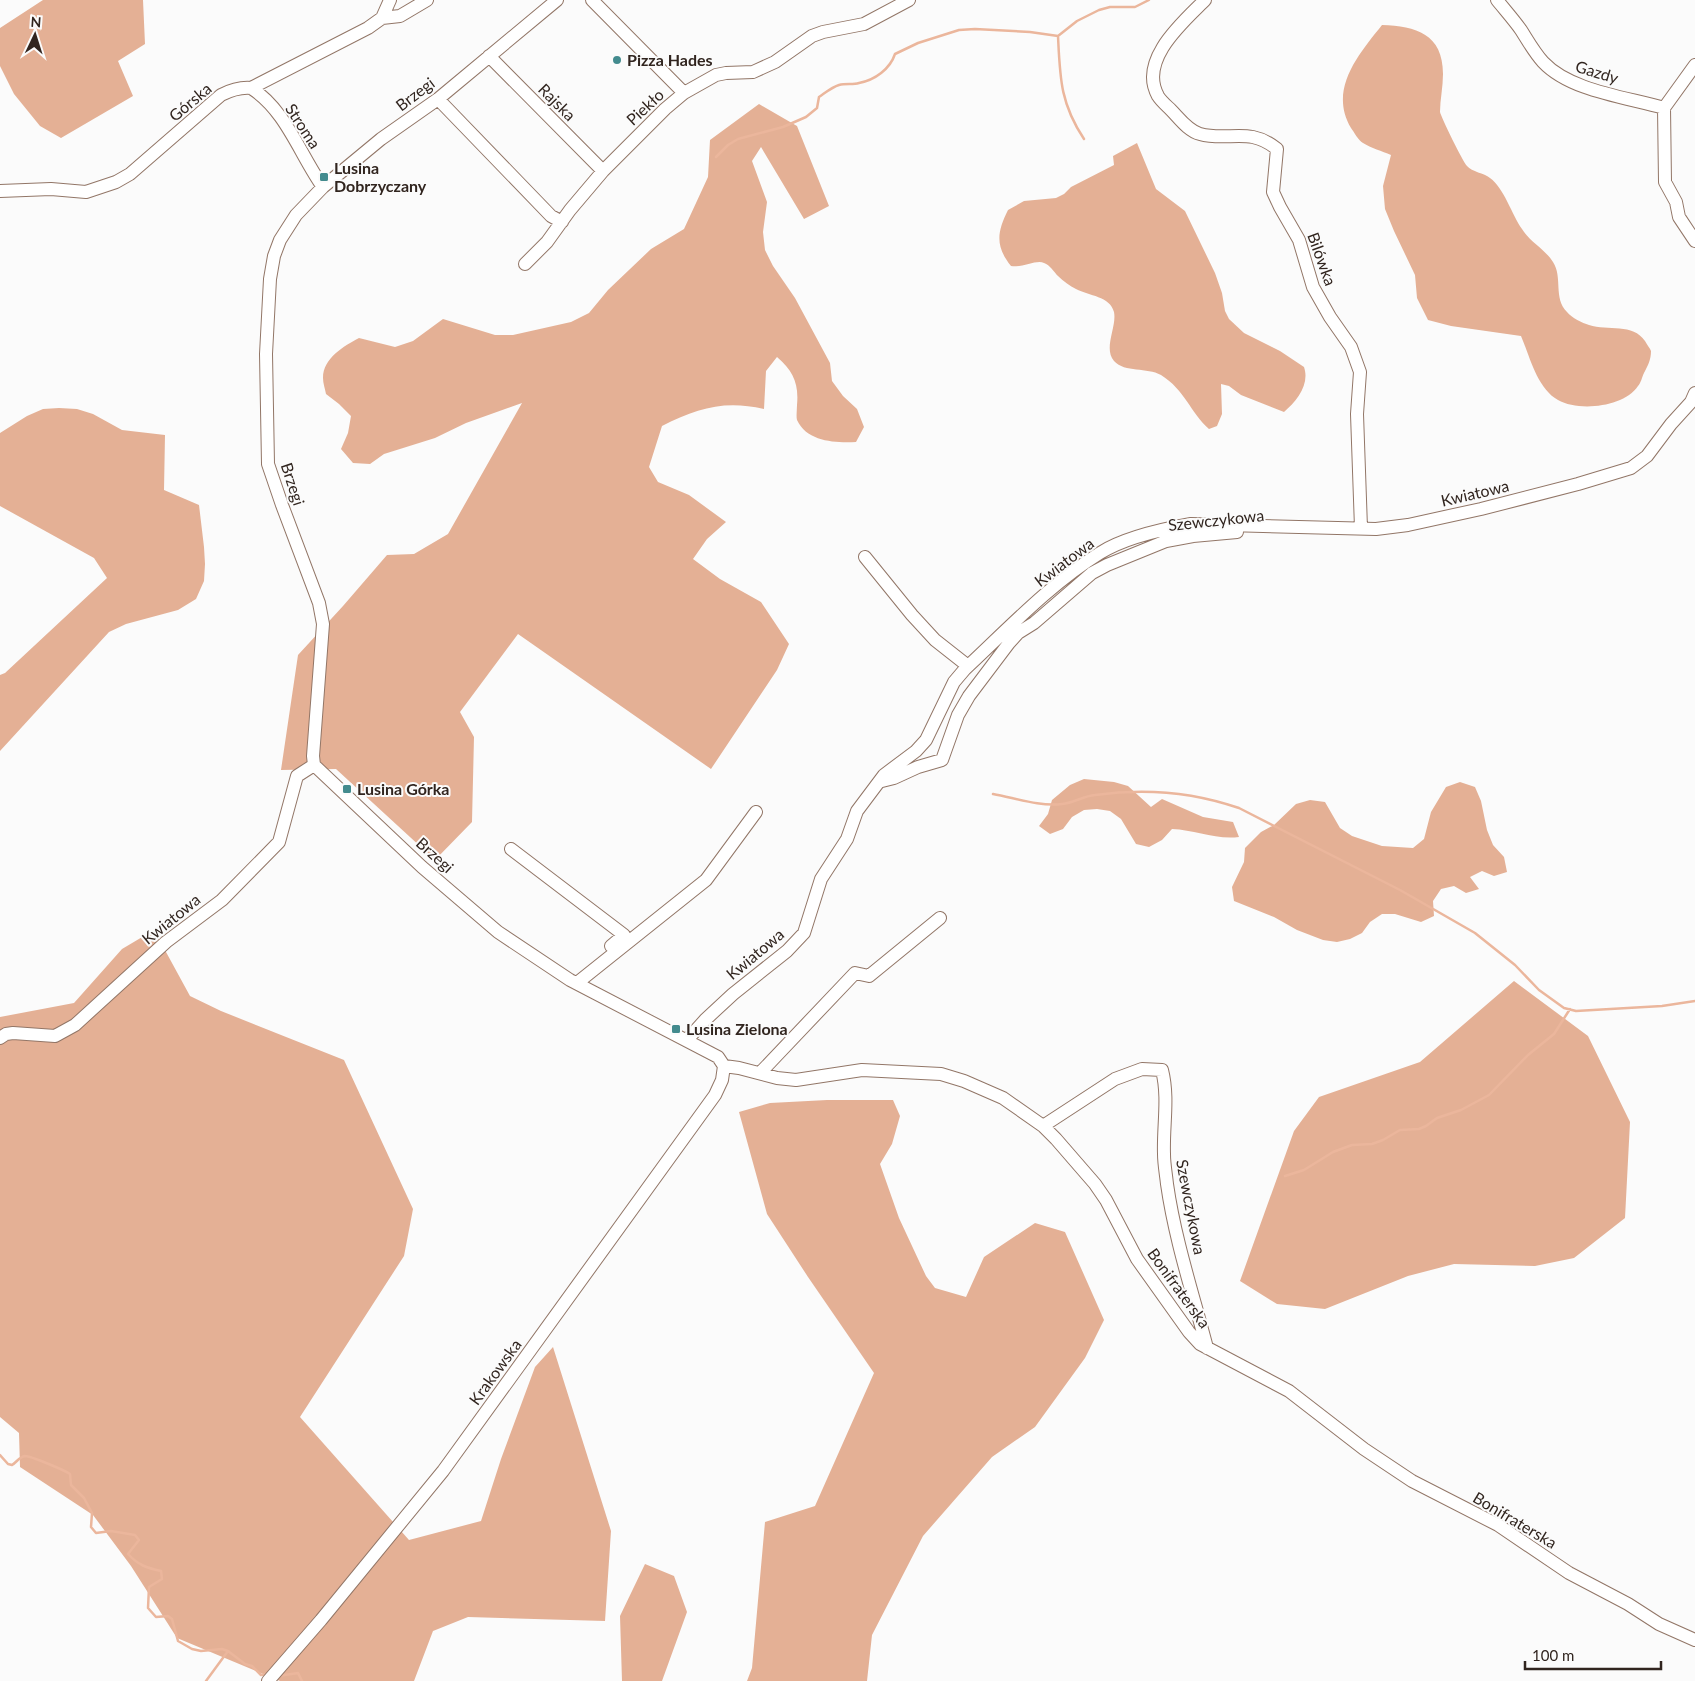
<svg xmlns="http://www.w3.org/2000/svg" width="1695" height="1681" font-family="Lato,sans-serif">
  <style>
    .forest { fill: #e4b095 }
    .lines { fill: none; stroke-linecap: round; stroke-linejoin: round }
    .stream { stroke: #ebb69c; stroke-width: 2.5 }
    .minor-casing { stroke: #927667; stroke-width: 14 }
    .minor { stroke: #fff; stroke-width: 12 }
    .poi-dot { fill: #438b8e; stroke: #fbfbfb; stroke-width: 2 }
    .labels { text-anchor: middle; stroke-width: 4; stroke-linejoin: round; paint-order: stroke }
    .poi-label { font-size: 16px; font-weight: bold; fill: #31251f; stroke: #fbfbfb; text-anchor: start }
    .street-label { font-size: 16px; fill: #31251f; stroke: #fbfbfb }
  </style>
  <rect width="100%" height="100%" fill="#fbfbfb"/>
  <path class="forest" d="M43,0h100l2,44 -27,17 15,35 -72,42 -21,-12 -26,-32 -14,-28v-38z
    M1382,25c34,1 61,9 61,49 0,13 -3,26 -3,38 1,5 23,50 27,54 5,6 17,7 23,12 14,10 22,37 32,51 8,13 23,20 31,33 10,15 0,36 14,50 5,6 15,11 22,13 19,6 44,-2 56,16 2,4 5,7 6,10 0,9 -3,14 -7,22 -2,4 -3,10 -6,13 -14,21 -59,26 -80,14 -21,-12 -28,-43 -37,-64l-70,-10 -23,-6 -11,-22 -2,-23 -21,-44 -9,-22 -2,-23 8,-31c-9,-4 -20,-7 -28,-12 -5,-3 -9,-11 -12,-15 -23,-39 8,-74 31,-103z
    M759,104l38,22 32,80 -25,13 -43,-72 -9,14 15,41 -4,30 2,18 8,16 22,32 35,65 2,18 11,15 14,13 7,18 -8,15c-20,1 -49,0 -59,-22 -1,-4 0,-10 0,-15 2,-22 -4,-34 -20,-48l-11,14 -2,38c-40,-9 -66,-1 -102,17l-13,41 9,15 31,13 37,27 -19,17 -14,20 27,20 41,23 28,42 -12,26 -66,99 -193,-135 -58,78 14,25 -2,85 -37,38 -99,-91 -55,1 17,-115 45,-49 44,-51 27,-1 34,-20 74,-131 -56,20 -31,15 -51,16 -14,10 -17,-1 -12,-14 7,-16 3,-17 -12,-12 -13,-10c-1,-5 -3,-11 -3,-16 0,-20 21,-32 36,-40l36,9 18,-6 30,-22 52,16h18l58,-13 18,-9 19,-23 43,-41 33,-20 24,-52 2,-37z
    M1137,143l19,46 29,22 30,62 7,20 3,18 4,8 15,14 36,18 24,16c6,17 -7,34 -20,45l-43,-17 -12,-9 -8,-2 1,30 -5,12 -8,3c-19,-17 -24,-39 -48,-54 -14,-8 -36,-2 -47,-14 -11,-13 3,-34 0,-49 -4,-16 -25,-16 -38,-23 -6,-3 -13,-8 -18,-13 -4,-4 -8,-11 -14,-13 -7,-4 -21,5 -33,3 -16,-20 -14,-34 -3,-56l16,-9 32,-3 8,-4 7,-7 43,-22 -1,-9z
    M59,408l18,1 16,5 29,16 43,5 -1,55 35,15 5,42 1,17 -1,17 -8,18 -18,11 -52,14 -17,8 -109,119v-76l5,-2 102,-95 -13,-20 -94,-52v-73l27,-17 16,-7z
    M1084,779l30,3 14,4 23,21 11,-8 41,18 30,5 6,15c-23,3 -44,-7 -67,-8l-10,11 -13,7 -13,-3 -15,-25 -11,-8 -13,-2 -13,1 -12,7 -9,12 -13,5 -11,-8 9,-12 4,-14 18,-15z
    M1460,782l15,5 6,14 6,29 6,15 11,12 3,15 -13,4 -12,-5 -12,6 9,12 -13,4 -12,-7 -13,3 -8,12 1,15 -13,6 -26,-8h-13l-12,8 -8,11 -12,6 -13,3 -14,-2 -26,-10 -23,-13 -40,-16 -2,-14 12,-25 1,-14 16,-16 13,-7 22,-21 14,-4 15,2 15,26 12,8 30,10 31,2 11,-9 7,-27 15,-25z
    M154,930l36,66 31,15 123,49 69,149 -9,47 -104,161 109,123 72,-19 20,-62 34,-92 18,-20 58,184 -6,90 -137,-4 -35,14 -19,50h-134l-103,-43 -46,-72 -38,-51 -73,-48 -1,-34 -19,-16v-400l74,-14 48,-54z
    M1514,981l74,55 42,86 -5,96 -51,40 -39,8 -81,-2 -46,12 -83,33 -48,-5 -37,-23 54,-150 25,-34 101,-35z
    M827,1100h66l7,16 -8,28 -12,20 19,54 27,58 9,12 31,9 18,-40 51,-34 30,9 39,88 -19,38 -50,69 -43,30 -69,79 -51,99 -5,46h-120l5,-13 13,-146 50,-16 59,-133 -66,-96 -41,-63 -28,-102 31,-9z
    M645,1564l29,12 13,36 -25,69h-40l-2,-65z"/>
  <g class="lines">
    <path class="stream" d="M1058,36c2,41 2,67 26,103
      M716,157l12,-12 10,-6 45,-12 23,-10 11,-9 2,-11c6,-4 13,-10 20,-12 7,-2 14,0 20,-2 16,-3 31,-14 36,-29l23,-11 41,-13 16,-1 55,3 28,4 19,-15 22,-11 11,-3h25l14,-7
      M993,794c22,4 47,13 69,10 12,-1 21,-8 33,-9 49,-7 98,-3 144,13l161,82 75,43 40,32 24,25 25,18 12,3 86,-5 33,-5
      M1285,1176l19,-6 29,-18 19,-7 20,-1 11,-4 17,-10 19,-1 7,-3 11,-8 24,-8 28,-15 39,-40 26,-21 16,-25
      M0,1455l8,9 4,1c5,-3 7,-8 13,-9 6,0 39,14 45,18l1,11 13,13 8,15 -1,14 5,6 15,-2 24,4 4,5 -11,14c10,11 19,14 33,17l1,8 -13,8 -1,21 8,9 12,-1 4,3 6,22 14,8 9,2 21,-2 6,2 17,13 7,2 9,9 6,-1
      M278,1676l20,-3 4,8
      M206,1681l22,-30"/>
    <g class="minor-casing">
      <path id="minor" d="M557,0l-119,99 -57,40 -58,48 -27,28 -16,25 -6,16 -4,23 -4,75 2,110 14,41 37,98 4,21 -10,132 1,9 108,102 76,65 72,48 148,77 6,9
        M592,0l92,93
        M1205,0c-22,22 -67,60 -47,96 3,5 9,10 13,14 8,8 17,21 29,24 29,8 49,-8 77,15l-4,43 7,15 19,33 14,47 17,30 21,30 9,25 -3,42 4,114
        M1497,0c8,10 17,20 24,30 7,11 13,22 22,32 27,29 83,35 121,46
        M382,18l8,-18
        M489,56l114,115
        M1695,65l-31,43 1,74 11,20 3,15 16,24
        M251,88c35,22 49,67 72,99
        M438,99l113,117 11,6
        M0,191l51,-2 35,3 30,-10 14,-8 91,-79c10,-5 19,-8 30,-7l117,-60 14,-10 18,-2 27,-16
        M525,264l22,-22 23,-32 33,-39 62,-62 19,-16 32,-18 10,-2 27,-1 22,-10 37,-26 11,-4 41,-8 45,-24
        M865,557l47,58 23,25 33,26
        M882,781l12,-3 24,-11 24,-7 16,-45 11,-19 40,-53 9,-10 16,-10 58,-50 15,-8 59,-24 27,-5 44,-4
        M511,849l113,86 -13,11
        M577,983l129,-103 50,-68
        M0,1038l6,-4 7,-1 42,3 20,-11 91,-83 56,-42 57,-58 18,-66 17,-11
        M687,1040l18,-20 28,-26 54,-43 17,-18 17,-54 26,-40 10,-28 27,-36 32,-24 10,-11 28,-58 11,-13c43,-40 85,-85 135,-116 25,-16 63,-24 91,-29l185,5 32,-4 73,-16 97,-25 53,-16 16,-12 24,-32 20,-22 4,-9
        M724,1066l15,2 38,10 19,2 66,-10 79,4 23,7 39,17 40,28 13,13 39,45 11,16 31,59 52,73 11,12 89,47 75,58 48,32 86,44 71,48 59,31 31,20 36,16
        M760,1073l95,-100 14,3 71,-58
        M1043,1126l72,-47 27,-10 20,1c7,28 1,55 2,84 0,10 2,20 3,30 8,56 26,110 40,164
        M268,1681l53,-61 122,-149 272,-376 7,-15 2,-14"/>
    </g>
    <use href="#minor" class="minor"/>
  </g>
  <g class="poi-dot">
    <circle cx="617" cy="60" r="5"/>
    <rect x="319" y="172" width="10" height="10" rx="2.5"/>
    <rect x="342" y="784" width="10" height="10" rx="2.5"/>
    <rect x="671" y="1024" width="10" height="10" rx="2.5"/>
  </g>
  <g class="labels">
    <g class="poi-label">
      <text x="627" y="66">Pizza Hades</text>
      <text x="334" y="174">Lusina<tspan x="334" dy="18">Dobrzyczany</tspan></text>
      <text x="357" y="795">Lusina Górka</text>
      <text x="686" y="1035">Lusina Zielona</text>
    </g>
    <g class="street-label">
      <text transform="translate(1597 72) rotate(17)" y="6">Gazdy</text>
      <text transform="translate(415 94) rotate(-37)" y="6">Brzegi</text>
      <text transform="translate(190 102) rotate(-40)" y="6">Górska</text>
      <text transform="translate(557 102) rotate(45)" y="6">Rajska</text>
      <text transform="translate(645 107) rotate(-43)" y="6">Piekło</text>
      <text transform="translate(303 126) rotate(57)" y="6">Stroma</text>
      <text transform="translate(1322 259) rotate(70)" y="6">Bilówka</text>
      <text transform="translate(293 484) rotate(72)" y="6">Brzegi</text>
      <text transform="translate(1475 493) rotate(-13)" y="6">Kwiatowa</text>
      <text transform="translate(1216 520) rotate(-6)" y="6">Szewczykowa</text>
      <text transform="translate(1064 562) rotate(-37)" y="6">Kwiatowa</text>
      <text transform="translate(435 855) rotate(42)" y="6">Brzegi</text>
      <text transform="translate(171 919) rotate(-39)" y="6">Kwiatowa</text>
      <text transform="translate(755 954) rotate(-40)" y="6">Kwiatowa</text>
      <text transform="translate(1191 1207) rotate(79)" y="6">Szewczykowa</text>
      <text transform="translate(1179 1288) rotate(54)" y="6">Bonifraterska</text>
      <text transform="translate(495 1372) rotate(-54)" y="6">Krakowska</text>
      <text transform="translate(1515 1520) rotate(31)" y="6">Bonifraterska</text>
    </g>
  </g>
  <g transform="translate(35 35) rotate(4)" stroke="#fbfbfb" stroke-width="4" paint-order="stroke">
  <path d="M0-4L9 19L0 12L-9 19Z" fill="#31251f"/>
  <text y="-8" font-size="14" font-weight="bold" text-anchor="middle" fill="#31251f">N</text>
  </g>
  <path d="M1525 1661v8h136v-8" fill="none" stroke="#31251f" stroke-width="2.5"/>
  <text x="1532" y="1661" font-size="15" fill="#31251f" stroke="#fbfbfb" stroke-width="4" paint-order="stroke">100 m</text>
</svg>
